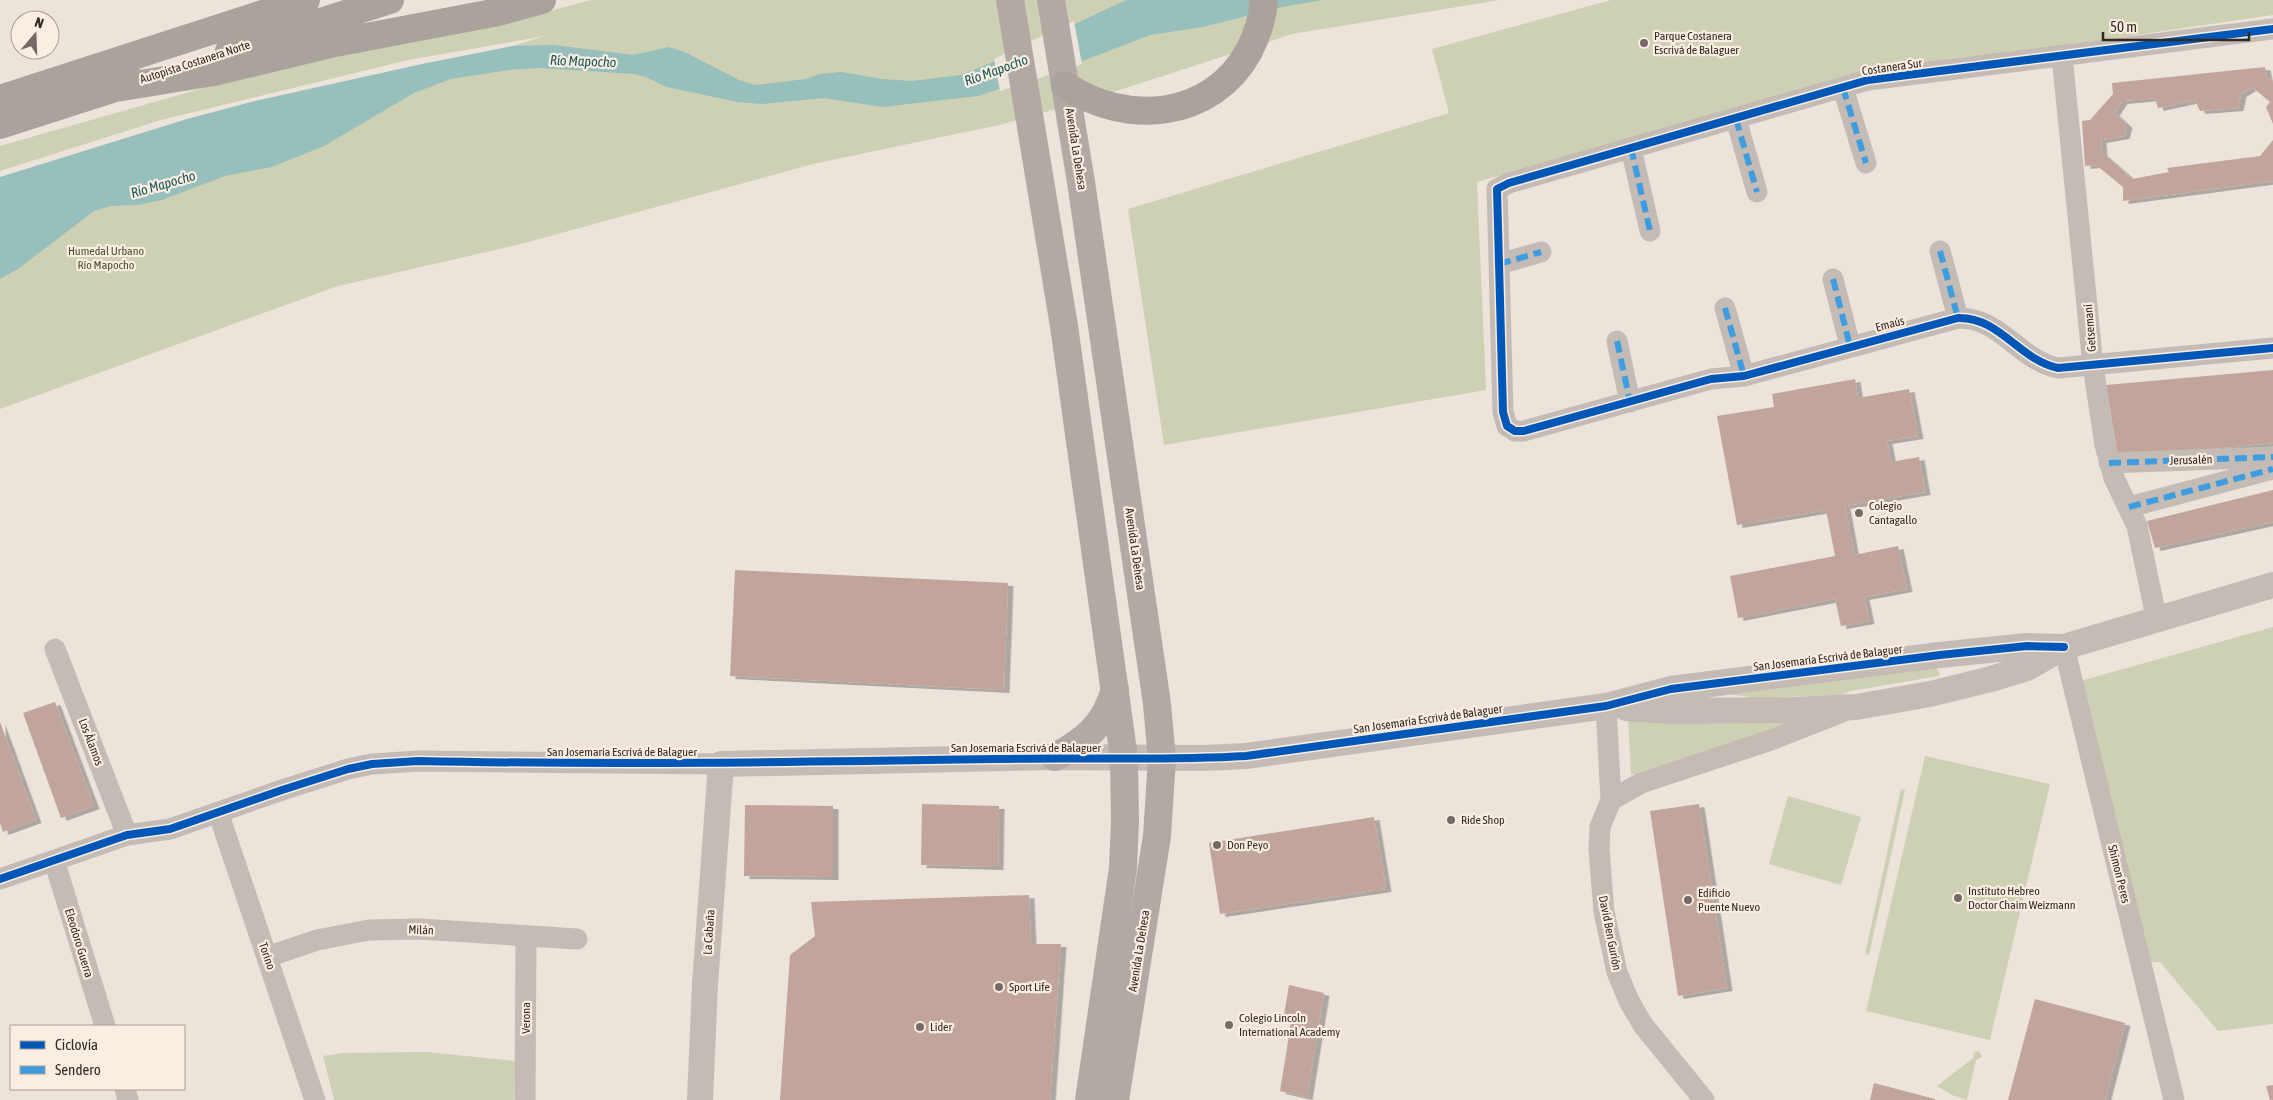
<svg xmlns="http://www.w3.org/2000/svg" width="2273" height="1100" font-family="'Asap Condensed',sans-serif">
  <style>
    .green { fill: #ced0b4 }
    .water { fill: #97bfbc }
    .pier { fill: #ece3db }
    .building { fill: #c1a59c; filter: url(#shadow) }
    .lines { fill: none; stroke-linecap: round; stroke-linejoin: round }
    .minor { stroke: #c4bbb5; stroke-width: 21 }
    .tertiary { stroke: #c4bbb5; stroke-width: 26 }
    .primary { stroke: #b2a9a4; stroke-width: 28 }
    .motorway { stroke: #aaa29c; stroke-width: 28 }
    .quiet { stroke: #3e9ce0; stroke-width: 6; stroke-dasharray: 12 6; stroke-linecap: butt }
    .cycleway-casing { stroke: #faede2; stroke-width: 11 }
    .cycleway { stroke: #0057b8; stroke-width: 8 }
    .poi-dot { fill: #746964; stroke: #faede2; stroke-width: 2 }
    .labels { text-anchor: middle; stroke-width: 4.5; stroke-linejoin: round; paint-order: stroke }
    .poi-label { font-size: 12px; fill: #342824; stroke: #faede2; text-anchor: start }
    .street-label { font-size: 12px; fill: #342824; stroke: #faede2 }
    .park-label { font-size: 12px; fill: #465327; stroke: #faede2 }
    .water-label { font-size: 14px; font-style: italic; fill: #185757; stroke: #faede2 }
  </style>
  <defs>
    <filter id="shadow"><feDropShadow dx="5.5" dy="3" stdDeviation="0" flood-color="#0004"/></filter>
  </defs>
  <rect width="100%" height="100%" fill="#ece3db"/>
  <path class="green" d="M591,0h909l-208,34 -197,64 -96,27 -186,39 -292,80 -183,42 -338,123v-231l496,-127 49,-15 -137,24 -247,60 -161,51v-25l277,-79 254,-51z
    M1611,0h662v15l-418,61 -378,106 9,208 -322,55 -36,-236 321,-96 -17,-64z
    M2273,627v397l-55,7 -58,-69h-28l-66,-277z
    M1936,668l4,6 -1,2 -88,15 -10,4 -83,3 -31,-4z
    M1628,718l174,2 -171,55z
    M1925,756l125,28 -60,256 -124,-29z
    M1901,789l4,1 -36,165 -4,-1z
    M1788,796l73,21 -20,68 -72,-21z
    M1979,1051l3,6 -6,3 -9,40 -15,-5 -15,-9 36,-28 1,-6z
    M427,1052l88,9 -1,39h-180l-11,-44 20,-3z"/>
  <path class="water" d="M1126,0h196l-40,7 -79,20 -53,8 -75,29 -97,32 -96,11 -58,-9 -63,6 -24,-2 -70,-15 -19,-9 -13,-4 -33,-2 -63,-4 -30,2 -58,9 -37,14 -90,53 -52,21 -47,9 -63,24 -24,5 -27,1 -17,5 -76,58 -18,10v-102l187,-58 68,-18 167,-37 90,-18 42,-1 79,10 36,-8 16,5 54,28 16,5 51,-6 14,-5 22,-2 40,7 30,2 49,-6 39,-16z"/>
  <path class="pier" d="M1074,21l8,43 -82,27 -6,-32z"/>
  <path class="building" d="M2265,67l2,10 6,5v42l-7,-17 4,-5 -18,-15 -11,7 -3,14 -38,3 -5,-11 -37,8 -3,-10 -33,3 -8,12 13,12 -3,11 -23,4 1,13 30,26 37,-7 -2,-4 93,-12 13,-16v41l-150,20v-14l-27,-22 -11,1 -3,-45 8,-1 23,-26 -1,-11z
    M2273,370v73l-155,15 -12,-73z
    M1855,379l3,19 51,-9 9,47 -31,5 4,21 28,-5 6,35 -80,14 9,49 44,-9 9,43 -43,8 5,24 -28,5 -6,-27 -97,19 -8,-42 105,-20 -9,-46 -89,15 -20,-109 57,-9 -2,-13z
    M2273,490v32l-118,26 -8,-27z
    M735,570l273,13 -4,107 -274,-14z
    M55,702l39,104 -33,12 -38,-105z
    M0,722l36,98 -33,12 -3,-9z
    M922,804l77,2 -1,61 -77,-2z
    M1699,804l28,184 -49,8 -28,-185z
    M745,805l88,1v71l-89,-1z
    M1374,817l12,72 -166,25 -11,-71z
    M1029,895l2,49h30l-11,156h-270l10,-145 25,-19 -4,-34z
    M1289,985l35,8 -17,104 -27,-6 11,-68 -8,-2z
    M2035,999l90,24 -20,77h-97z
    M1874,1083l61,16v1h-65z
    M2273,1085v15h-3l-4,-14z"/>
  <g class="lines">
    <path class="minor" d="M2273,29l-405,51 -359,103 -12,6 6,223 4,14 8,5h9l187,-52 33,-3 214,-58c42,-1 61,42 100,50l215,-20
      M2062,56l31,310 12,79 9,33 23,48 20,95
      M1843,88l23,75
      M1736,119l21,73
      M1631,148l19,83
      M1940,251l18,67
      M1499,264l42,-12
      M1833,279l17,67
      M1725,308l19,68
      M1617,341l13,61
      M2109,463l164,-6
      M2129,507l144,-38
      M2064,647l110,453
      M55,649l72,186
      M1606,706l5,94 -11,27 -1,22 5,63 13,60 12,29 14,24 61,75
      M1611,800l30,-17 130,-43 71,-28
      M218,812l97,288
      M54,860l51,166
      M0,879l127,-44 43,-6 112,-39 66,-21 24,-5 46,-3 303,3
      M267,957l50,-17 52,-10 51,-1 157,10
      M125,1089l3,11
      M525,1100l1,-164"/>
    <path class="tertiary" d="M1626,708l47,3 121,-1 62,-3 74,-13 61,-15 36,-11 37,-21 209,-62
      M700,1100l5,-116 16,-220 334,-7 149,1 42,-2 360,-50 65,-17 269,-34 87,-9 37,1"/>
    <path class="primary" d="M1010,0l54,326 60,432 1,63 -2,47 -34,232
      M1051,0l30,182 76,522 5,55 -5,77 -42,264
      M1055,757c31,-17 50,-32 60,-68"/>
    <path class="motorway" d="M229,51l161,-51
      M1065,85c61,42 147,34 184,-34 8,-16 14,-33 15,-51
      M116,88l98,-16 121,-29 163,-31 44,-12
      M0,99l306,-99
      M0,125l134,-43"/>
    <path class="quiet" d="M1843,88l23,75
      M1736,119l21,73
      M1631,148l19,83
      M1940,251l18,67
      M1499,264l42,-12
      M1833,279l17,67
      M1725,308l19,68h-4
      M1617,341l13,61
      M2109,463l164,-6
      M2129,507l144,-38"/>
    <g class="cycleway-casing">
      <path id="cycleway" d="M2273,29l-405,51 -359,103 -12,6 6,223 4,14 8,5h9l187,-52 33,-3 214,-58c42,-1 61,42 100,50l215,-20
        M0,879l127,-44 43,-6 112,-39 66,-21 24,-5 46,-3c193,4 385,1 578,-2 83,-2 167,2 250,-3l360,-50 65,-17 269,-34 87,-9 37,1"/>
    </g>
    <use href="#cycleway" class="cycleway"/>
  </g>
  <g class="poi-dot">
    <circle cx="1644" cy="43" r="5"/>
    <circle cx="1859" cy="513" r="5"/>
    <circle cx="1451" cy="820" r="5"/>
    <circle cx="1217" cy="845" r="5"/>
    <circle cx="1958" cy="898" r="5"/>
    <circle cx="1688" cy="900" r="5"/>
    <circle cx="999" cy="987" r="5"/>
    <circle cx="1229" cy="1025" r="5"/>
    <circle cx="920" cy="1027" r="5"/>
  </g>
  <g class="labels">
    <g class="poi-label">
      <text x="1654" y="40">Parque Costanera<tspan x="1654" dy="14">Escrivá de Balaguer</tspan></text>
      <text x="1869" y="510">Colegio<tspan x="1869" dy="14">Cantagallo</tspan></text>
      <text x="1461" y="824">Ride Shop</text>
      <text x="1227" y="849">Don Peyo</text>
      <text x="1968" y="895">Instituto Hebreo<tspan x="1968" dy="14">Doctor Chaim Weizmann</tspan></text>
      <text x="1698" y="897">Edificio<tspan x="1698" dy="14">Puente Nuevo</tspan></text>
      <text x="1009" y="991">Sport Life</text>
      <text x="1239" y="1022">Colegio Lincoln<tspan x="1239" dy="14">International Academy</tspan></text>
      <text x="930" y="1031">Lider</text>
    </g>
    <g class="street-label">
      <text transform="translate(195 62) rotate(-18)" y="4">Autopista Costanera Norte</text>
      <text transform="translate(1892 67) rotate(-8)" y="4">Costanera Sur</text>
      <text transform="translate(1076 149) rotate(81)" y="4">Avenida La Dehesa</text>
      <text transform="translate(1890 324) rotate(-15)" y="4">Emaús</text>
      <text transform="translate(2090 328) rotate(-95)" y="4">Getsemaní</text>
      <text transform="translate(2191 460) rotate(-2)" y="4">Jerusalén</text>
      <text transform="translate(1135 549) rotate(82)" y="4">Avenida La Dehesa</text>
      <text transform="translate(1828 658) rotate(-7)" y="4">San Josemaría Escrivá de Balaguer</text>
      <text transform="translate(1428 719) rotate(-8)" y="4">San Josemaría Escrivá de Balaguer</text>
      <text transform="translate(91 742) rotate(69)" y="4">Los Álamos</text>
      <text x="1026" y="752">San Josemaría Escrivá de Balaguer</text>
      <text x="622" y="756">San Josemaría Escrivá de Balaguer</text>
      <text transform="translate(2119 874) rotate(76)" y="4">Shimon Peres</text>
      <text transform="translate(421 930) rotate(2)" y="4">Milán</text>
      <text transform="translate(709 932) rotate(-86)" y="4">La Cabaña</text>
      <text transform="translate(1610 933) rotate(79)" y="4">David Ben Gurión</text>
      <text transform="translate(79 943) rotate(73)" y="4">Eleodoro Guerra</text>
      <text transform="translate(1139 951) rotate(-81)" y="4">Avenida La Dehesa</text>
      <text transform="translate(267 956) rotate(71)" y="4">Torino</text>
      <text transform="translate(526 1018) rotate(-90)" y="4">Verona</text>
    </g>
    <g class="park-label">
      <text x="106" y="255">Humedal Urbano<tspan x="106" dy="14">Río Mapocho</tspan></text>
    </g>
    <g class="water-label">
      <text transform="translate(583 61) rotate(2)" y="5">Río Mapocho</text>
      <text transform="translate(996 70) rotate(-20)" y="5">Río Mapocho</text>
      <text transform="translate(163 184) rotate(-16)" y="5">Río Mapocho</text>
    </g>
  </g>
  <rect x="10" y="1025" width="175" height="65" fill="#faede2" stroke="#ab9e96"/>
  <rect x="20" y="1041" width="25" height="8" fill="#0057b8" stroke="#ab9e96"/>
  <text x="55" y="1050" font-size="15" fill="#342824">Ciclovía</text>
  <rect x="20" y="1066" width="25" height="8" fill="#3e9ce0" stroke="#ab9e96"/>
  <text x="55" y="1075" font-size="15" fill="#342824">Sendero</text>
  <g transform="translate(35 35) rotate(19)"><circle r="24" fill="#faede2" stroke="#ab9e96"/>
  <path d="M0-4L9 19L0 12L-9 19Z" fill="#746964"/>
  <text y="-8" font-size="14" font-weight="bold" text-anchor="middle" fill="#342824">N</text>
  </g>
  <path d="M2103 32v8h146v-8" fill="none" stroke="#342824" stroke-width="2.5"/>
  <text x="2110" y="32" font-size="15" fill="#342824" stroke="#faede2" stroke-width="4" paint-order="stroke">50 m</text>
</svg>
